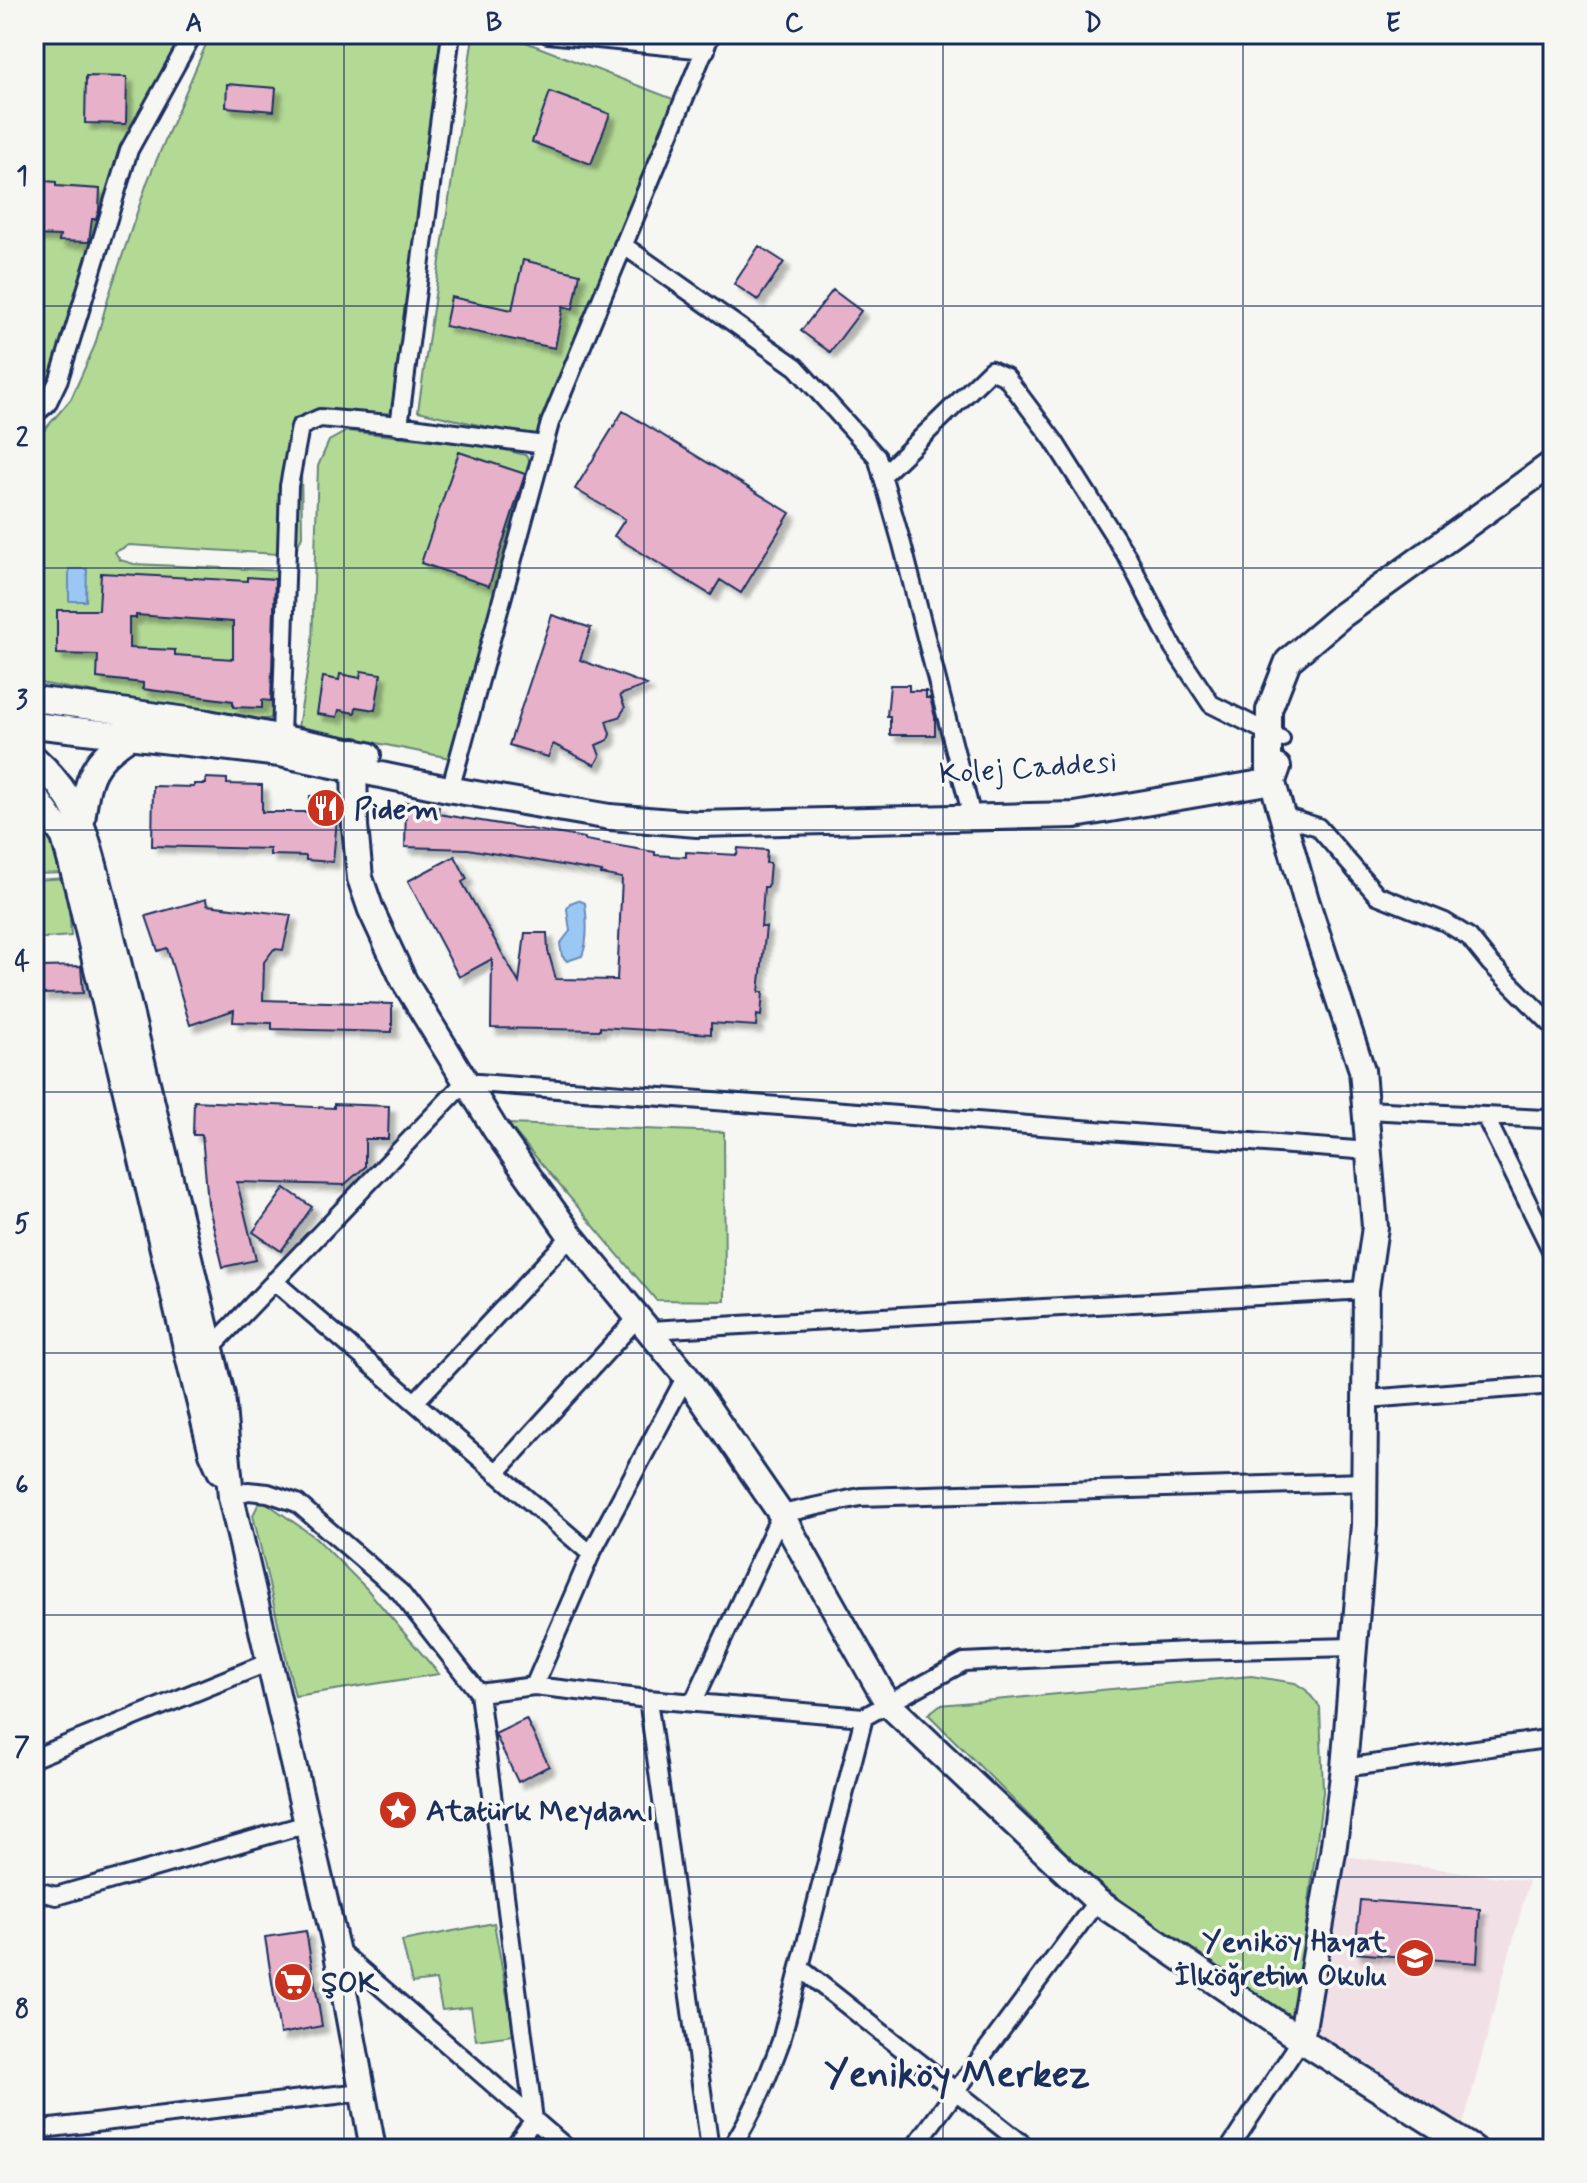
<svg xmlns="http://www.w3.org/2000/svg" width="1587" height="2183" font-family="Mynerve,sans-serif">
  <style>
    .built { fill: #f1e1e6 }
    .green { fill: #b3da95; stroke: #67847a; stroke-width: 2 }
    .water { fill: #9ac7f4; stroke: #678ab8; stroke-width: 2 }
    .building { fill: #e6b1c9; stroke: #1b2f5e; stroke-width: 2; fill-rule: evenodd; filter: url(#shadow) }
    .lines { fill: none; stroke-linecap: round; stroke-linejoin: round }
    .street-casing { stroke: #1b2f5e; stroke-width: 22 }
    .secondary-casing { stroke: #1b2f5e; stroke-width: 30 }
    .street { stroke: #f6f6f2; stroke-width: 16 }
    .secondary { stroke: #f6f6f2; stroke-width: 24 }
    .grid { fill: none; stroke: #1b2f5e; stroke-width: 2; stroke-opacity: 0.55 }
    .labels { text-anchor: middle; stroke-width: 7; stroke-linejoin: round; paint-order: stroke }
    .street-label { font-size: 30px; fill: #1b2f5e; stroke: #f6f6f2 }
    .poi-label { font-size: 30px; font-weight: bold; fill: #1b2f5e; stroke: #f6f6f2; text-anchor: start }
    .district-label { font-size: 38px; font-weight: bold; fill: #1b2f5e; stroke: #f6f6f2 }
    .neatline { fill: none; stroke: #1b2f5e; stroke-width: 3 }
    .grid-label { font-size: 26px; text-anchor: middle; font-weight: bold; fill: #1b2f5e }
  </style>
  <defs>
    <filter id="shadow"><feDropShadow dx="6" dy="6" stdDeviation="2" flood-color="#0004"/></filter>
  </defs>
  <rect width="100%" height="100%" fill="#f6f6f2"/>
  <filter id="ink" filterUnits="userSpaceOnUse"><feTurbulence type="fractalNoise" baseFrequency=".0125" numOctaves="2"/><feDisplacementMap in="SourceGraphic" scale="16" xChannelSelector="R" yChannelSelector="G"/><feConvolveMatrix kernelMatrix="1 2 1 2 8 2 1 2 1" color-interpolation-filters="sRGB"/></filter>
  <g filter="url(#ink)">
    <path class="built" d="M1338,1855l191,26 -67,248 -154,-93z"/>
    <path class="green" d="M34,34h149l-54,116 -70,229 -25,36z
      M445,34l-51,384 -70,-5 -19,20 -4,33 1,70 -8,19 -165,-10 -14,7 5,8 14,4 152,7 -4,146 -26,3 -60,-5 -4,-5 -158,-28v-246l7,-2 30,-35 24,-54 13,-47 40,-118 62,-145 87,5z
      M473,36h37l181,70 -128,284 -11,52 -134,-31z
      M347,431l145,16 33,8 9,10 -84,293 -152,-31 14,-83 6,-178 11,-25z
      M47,829l12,20 6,24 -31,1v-38z
      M67,878l4,58 -37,3v-59z
      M508,1124l216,8 1,169 -69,-1z
      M261,1499l55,39 50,50 73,86 -144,22 -42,-181z
      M1251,1676l44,7 11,7 14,17 3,85 -28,220 -9,9 -195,-143 -163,-164 12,-9z
      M494,1923l20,112 -38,5 -5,-33 -29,3 -6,-30 -24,3 -10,-42z"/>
    <path class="water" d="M69,569h18l-1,32h-17z
      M578,900l7,3c2,16 3,39 -3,53l-15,5 -5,-5 -2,-12 10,-13 -3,-22 3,-6z"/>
    <path class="building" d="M86,76l41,1 -1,47 -41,-1z
      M227,84l49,4 -2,23 -48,-4z
      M550,92l60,22 -19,50 -59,-22z
      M34,180l22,2v4l44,3 -1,21 -3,9h-4l-3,23 -30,-1 1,-5 -26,-1z
      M759,246l25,16 -26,38 -24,-16z
      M523,260l57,14 -7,35 -10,-3 -8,42 -110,-22 6,-29 61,13z
      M833,290l28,21 -31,41 -29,-21z
      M623,411l167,102 -49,80 -21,-13 -9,15 -97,-59 11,-17 -50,-30z
      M459,452l66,22 -36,112 -68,-23z
      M101,573l146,8v-4l28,2 -4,122 -9,-1v8l-29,-1v-6l-90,-12v-6l-46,-5 1,-23 -41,-1v-44h42zM136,615l97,7v37l-58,-4v-5l-46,-2v-30h7z
      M552,615l39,13 -11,32 67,25 -27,10 5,13 -6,9 -13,4 4,13 -2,6 -12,5 4,11 -5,9 -42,-21 -5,13 -39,-12z
      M361,671l20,3 -6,36 -19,-3 -1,6 -16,-3 -2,7 -20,-3 6,-37 16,3 1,-6 20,4z
      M890,685h19v6h17v7h4l5,19v18h-45v-19h-3z
      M206,778l21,1v5l35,1v27h47l1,-16 21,1 7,11 -5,54 -27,-2v-4l-36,-1v-6l-118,-3 1,-60 41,1v-3h12z
      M406,802l33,4 -1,8 147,24v2l70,12v3l31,2v-5l51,3 1,-7 29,2 -1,13h4l-2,24h-4l-3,40h5l-7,65h4l-2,24 -4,-1 -1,11 -45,-3v11l-111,-7v3l-109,-2 1,-69 -33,18 -51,-96 47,-25 12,23 -5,3 57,101 6,-50h22l1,18 8,28 61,1 5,-102 -21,-4 1,-2 -134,-23 -63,-2z
      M206,899l1,6 84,10 -8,35 -9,-1 -10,13 -1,38 129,4v28l-120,-3v-6l-39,-1 1,-12 -44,15 -23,-77 -9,3 -12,-35z
      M81,966l2,27 -42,1v-27z
      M194,1101l140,7v-4l55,2 -1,33h-23v28l-21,18 -107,-3 19,78 -33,7 -15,-64 -6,-68h-9z
      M285,1188l27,19 -31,44 -28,-19z
      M526,1719l23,47 -31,16 -23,-48z
      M1360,1900l120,9 -3,54 -122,-10z
      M306,1931l16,95 -42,8 -15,-97z"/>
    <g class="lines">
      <g class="street-casing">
        <path id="street" d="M548,34l158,16
          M623,245l173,122 81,90 25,87 67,261
          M34,415l13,-11 12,-25 70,-229 64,-116
          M399,426l52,-392
          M882,476l109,-106 15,7 48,64 74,117 45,89 38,57 70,35
          M281,736l8,-250 11,-59 20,-9 70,6 154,21
          M453,779l97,-356 161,-389
          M1283,816l35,11 59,68 68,27 24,15 21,26 63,63
          M1366,1110l178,9 9,-3
          M1485,1116l68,138
          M274,1281l317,273
          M650,1330l716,-40
          M206,1353l259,-271 904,69
          M1367,1399l186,-14
          M415,1402l156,-166
          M496,1473l142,-156
          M231,1497l17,-6 20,2 29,10 103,89 79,101 55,427 -22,29
          M534,1686l57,-132 95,-178
          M479,1693l55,-7 114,13 216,18 100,-55 225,-11 165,-4
          M648,1699l62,450
          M693,1703l88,-189 79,-17 506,-15
          M34,1758l235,-96
          M1344,1768l209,-30
          M34,1890l22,6 251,-72
          M336,1948l232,201
          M800,1968l229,181
          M34,2130l328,-38
          M730,2149c23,-34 37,-70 51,-108l83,-324
          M913,2149l184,-248
          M1229,2149l72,-109"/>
      </g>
      <g class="secondary-casing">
        <path id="secondary" d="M34,699l174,24 160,32
          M34,725l246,29 173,36 157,27 87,7 378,-9 198,-34 5,-14
          M354,751l1,75 5,52 11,32 33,71 91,148 76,107 115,140 95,138 107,190 209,197 204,139 173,109
          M34,758c48,43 53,82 69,141l119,496 9,102 105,451 37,201
          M34,794l30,43 14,51 113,480 21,85 8,18
          M82,821c6,-46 9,-59 48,-85
          M1301,2040l32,-188 11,-84 20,-243 2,-235 9,-63 -13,-157 -56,-170 -37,-131v-59l19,-49 53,-45 212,-153"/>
      </g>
      <use href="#street" class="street"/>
      <use href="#secondary" class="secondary"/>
    </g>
  </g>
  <path class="grid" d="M344,34v2115M644,34v2115M943,34v2115M1243,34v2115M34,306h1519M34,568h1519M34,830h1519M34,1092h1519M34,1353h1519M34,1615h1519M34,1877h1519"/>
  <defs>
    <g id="restaurant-disc" transform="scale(2)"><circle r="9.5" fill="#c8321e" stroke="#f6f6f2"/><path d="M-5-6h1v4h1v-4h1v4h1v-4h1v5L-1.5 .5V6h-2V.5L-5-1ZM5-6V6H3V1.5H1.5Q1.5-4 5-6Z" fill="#fff"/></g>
    <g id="sight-disc" transform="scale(2)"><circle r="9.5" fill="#c8321e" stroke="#f6f6f2"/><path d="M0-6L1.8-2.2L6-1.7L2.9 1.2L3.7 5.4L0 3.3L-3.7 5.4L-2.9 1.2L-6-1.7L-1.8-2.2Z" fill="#fff"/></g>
    <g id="school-disc" transform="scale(2)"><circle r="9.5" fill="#c8321e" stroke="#f6f6f2"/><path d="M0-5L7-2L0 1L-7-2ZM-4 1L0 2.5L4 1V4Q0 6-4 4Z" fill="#fff"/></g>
    <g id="supermarket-disc" transform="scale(2)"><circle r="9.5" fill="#c8321e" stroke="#f6f6f2"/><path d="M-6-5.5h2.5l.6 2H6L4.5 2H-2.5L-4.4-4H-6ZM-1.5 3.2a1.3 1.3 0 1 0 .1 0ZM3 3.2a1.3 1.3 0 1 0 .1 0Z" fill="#fff"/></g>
  </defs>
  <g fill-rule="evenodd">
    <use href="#restaurant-disc" x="326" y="808"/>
    <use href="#sight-disc" x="398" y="1810"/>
    <use href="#school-disc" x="1415" y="1958"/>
    <use href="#supermarket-disc" x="293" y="1982"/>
  </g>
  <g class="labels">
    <g class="street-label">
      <text transform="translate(1028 767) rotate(-4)" y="10">Kolej Caddesi</text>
    </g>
    <g class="poi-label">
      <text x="354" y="818">Pidem</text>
      <text x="426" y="1820">Atatürk Meydanı</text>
      <text x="1387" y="1951" text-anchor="end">Yeniköy Hayat<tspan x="1387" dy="34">İlköğretim Okulu</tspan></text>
      <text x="321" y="1992">ŞOK</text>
    </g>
    <g class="district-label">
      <text x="957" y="2086">Yeniköy Merkez</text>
    </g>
  </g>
  <rect width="1587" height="2183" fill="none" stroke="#f6f6f2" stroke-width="88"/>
  <rect x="44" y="44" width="1499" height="2095" class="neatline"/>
  <g class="grid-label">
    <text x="194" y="31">A</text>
    <text x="494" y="31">B</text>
    <text x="794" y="31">C</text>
    <text x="1093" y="31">D</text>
    <text x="1393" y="31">E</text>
    <text x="22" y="184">1</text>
    <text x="22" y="446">2</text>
    <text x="22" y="708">3</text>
    <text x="22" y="970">4</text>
    <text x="22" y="1232">5</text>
    <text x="22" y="1493">6</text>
    <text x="22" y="1755">7</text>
    <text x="22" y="2017">8</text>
  </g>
</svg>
